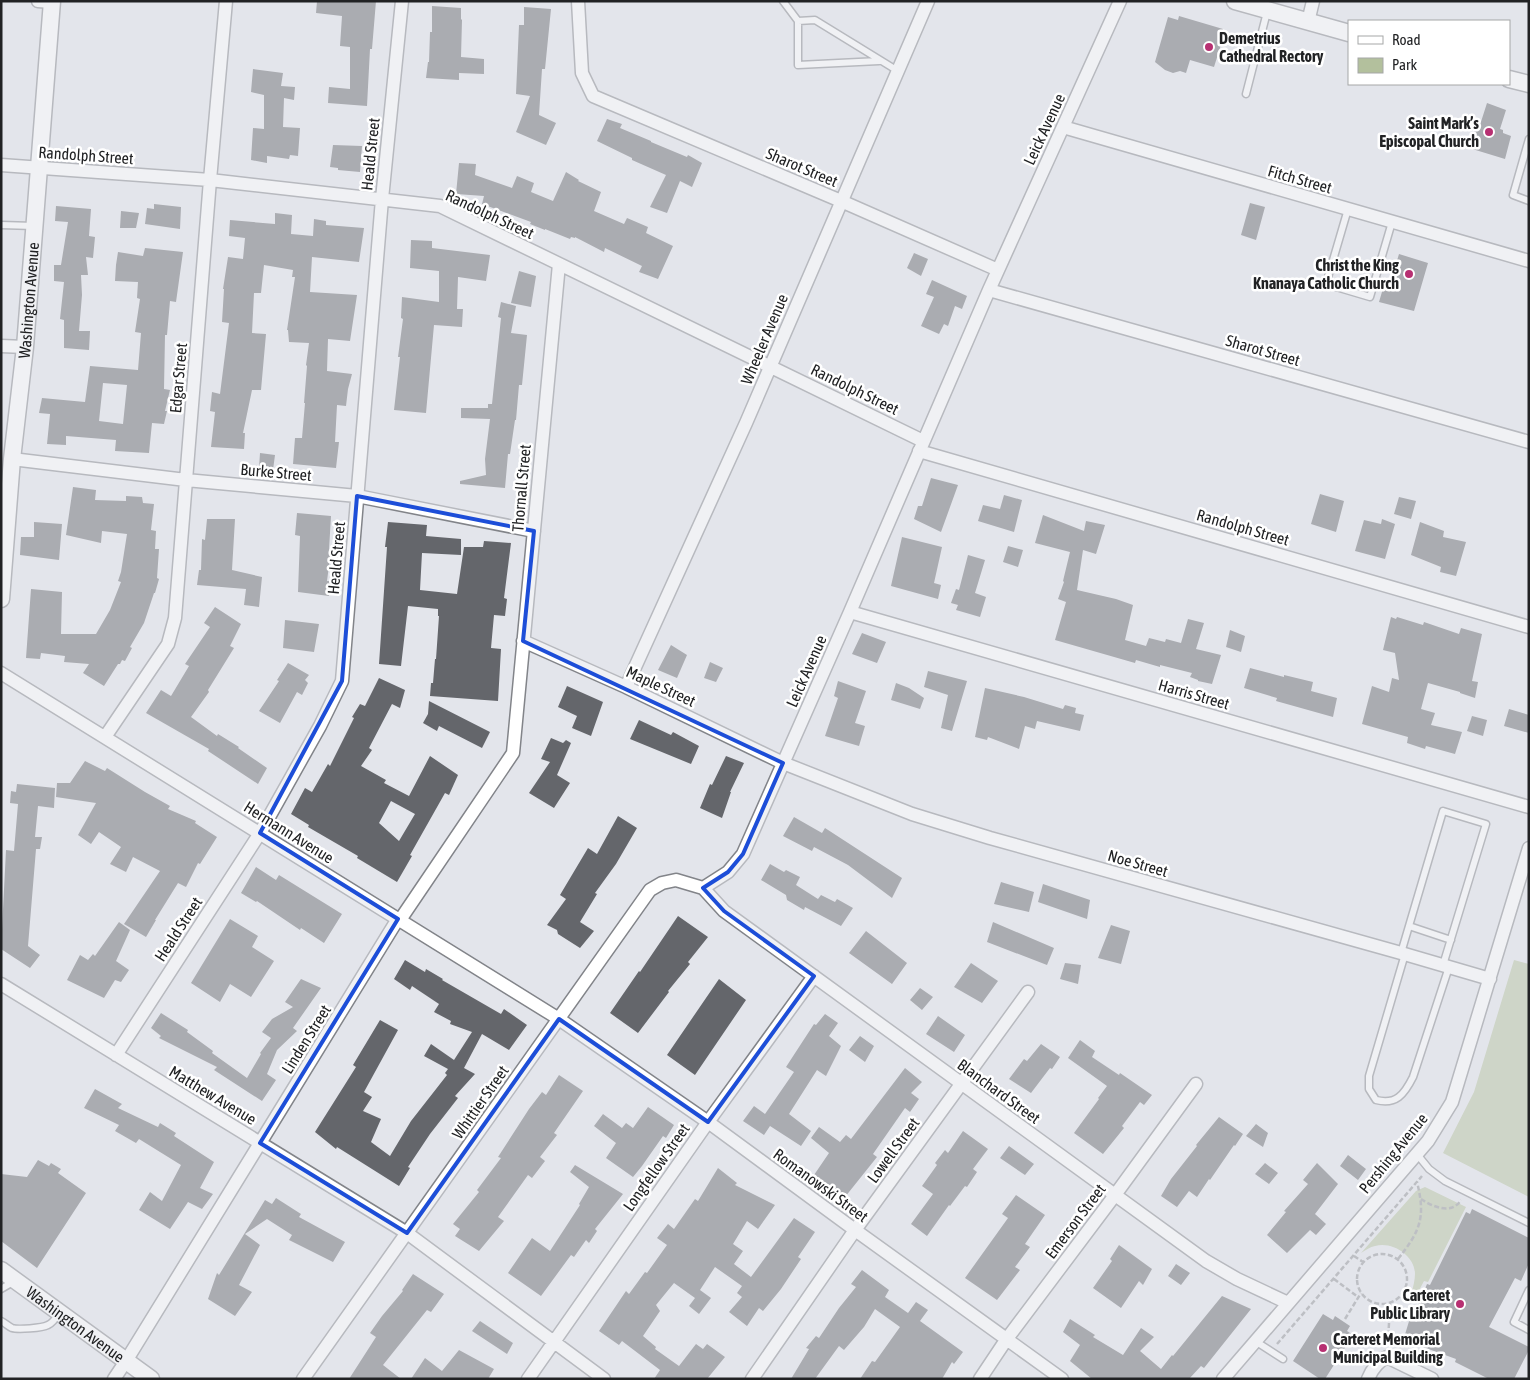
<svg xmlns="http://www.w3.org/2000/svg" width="1530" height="1380" font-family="'Asap Condensed',sans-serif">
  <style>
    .green { fill: #b3c09d }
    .building { fill: #64666b; fill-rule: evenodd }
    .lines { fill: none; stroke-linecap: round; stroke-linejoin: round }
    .service-casing { stroke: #828489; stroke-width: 9 }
    .minor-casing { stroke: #828489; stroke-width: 15 }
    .tertiary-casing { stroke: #828489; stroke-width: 19 }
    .path { stroke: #8f9195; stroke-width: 2.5; stroke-dasharray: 5 2.5; stroke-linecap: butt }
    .service { stroke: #fff; stroke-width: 6 }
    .minor { stroke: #fff; stroke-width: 12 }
    .tertiary { stroke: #fff; stroke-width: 16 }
    .marked { fill: none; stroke: #1d4ed8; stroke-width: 4; stroke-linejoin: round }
    .poi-dot { fill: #b73072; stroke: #fff; stroke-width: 2 }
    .labels { text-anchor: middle; stroke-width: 5; stroke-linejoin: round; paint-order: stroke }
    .poi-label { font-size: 16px; font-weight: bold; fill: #212224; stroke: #fff; text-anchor: end }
    .street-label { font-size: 16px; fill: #212224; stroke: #fff }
  </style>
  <rect width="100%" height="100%" fill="#e3e5eb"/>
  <path class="green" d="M1514,960l15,4v233l-86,-44 31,-61z
    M1425,1187l41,20 -38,75 -4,-1 -8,15 -5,-2c2,-6 4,-14 4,-20 0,-18 -22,-33 -40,-28 -5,1 -9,4 -14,7l55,-62z"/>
  <path class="building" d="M317,1h59l-4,48h-2l-3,57 -39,-3 1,-16 21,2v-42l-10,-1 2,-30 -26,-3z
    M432,6l29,2v11l1,1 -1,37 23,2v15l-25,-1v7l-33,-2 2,-16h1l1,-30h2z
    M524,7l27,2 -6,60h-3l-3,46 17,8 -10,22 -30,-13 14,-36 -14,-2 3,-69h5z
    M1179,16l44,13 -1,3h3l-11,35 -24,-7 -4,13 -6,-2 -7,2 -8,-3 -10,-8 13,-45 10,3z
    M253,69l30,4 -2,13 14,1 -1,13 -10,-2 -1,29 17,1 -2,28 -8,-1 -1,4 -22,-3v7l-16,-3 2,-32 11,1v-34l-13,-3z
    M1487,103l19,7 -6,19 3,1v3l8,3 -6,23 -36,-11 7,-21 3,1z
    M607,119l15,5 -2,4 31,13v1l36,15 1,-2 14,8 -10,24 -12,-6 -13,32 -17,-6 16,-32 -34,-15v-2l-35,-17z
    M333,145l29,1 -2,26 -22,-2v-2l-8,-1z
    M459,163l17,1 -1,11 37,13 5,-12 17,7 -3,9 22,9 13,-29 13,8 -1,1 23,11 -7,19 30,13 3,-6 21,9 -2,6 27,13 -15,33 -19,-7 3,-6 -37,-18 -1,4 -29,-15v1l-4,-1 -1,2 -25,-10v1l-15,-6 1,-2 -49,-18 2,-8 -28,-2z
    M1250,203l15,4 -9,33 -15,-5z
    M154,204l27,3 -1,22 -35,-5 2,-16 7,1z
    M56,206l35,3 -2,27 6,1 -2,21 -7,-1 2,18h-7l1,20 -3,36h11l-1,19 -25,-2v-28l-4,-1 4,-37 -10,-1v-16h7l7,-43 -13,-1z
    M121,211l18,2 -3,15h-16z
    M275,213l17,2 -1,19 22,2 1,-17 12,2v4l38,3 -5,34 -47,-5 -2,35 47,3 -7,46 -22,-2 -1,32 25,3 -4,15 -2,17 -9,-1 -2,37h4l-3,26 -43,-4 2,-26h7l3,-35h-1l3,-37 -1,-1 3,-22 -20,-1 -1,-12h-1l8,-53h-3l1,-7 -29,-5 -3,28h-7l-2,40 14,1 -5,56h-9l-9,43h2l-1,16 -33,-2 4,-35 -5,-1 2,-19 8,2 9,-71 -7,-1 2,-33h-1l5,-32 15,2 2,-21 -16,-2 1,-16 45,4z
    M411,240l21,1v7l58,7 -4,26 -28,-4 -1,32h6l-1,18 -28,-2 -8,88 -32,-3 6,-53h-2l5,-38 -2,-1 1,-21 37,5v-31l-29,-3z
    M145,248l38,4 -7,50 -6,-1 -3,34h-2l-1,54 6,1 -5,21h2l-3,13 -12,-1 -3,30 -34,-2 1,-11 -50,-4v9l-19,-1 3,-30 -11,-1 3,-15 43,4 5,-36 48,4 3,-37 -6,-1 5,-33 -3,-1 1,-16 -23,-1 1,-16 2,-13 25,4zM103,383l24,2 -4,39 -24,-3z
    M914,253l14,6 -7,17 -14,-8z
    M1399,254l29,9 -14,48 -35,-9 5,-17 5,2z
    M519,271l17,5 -5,31 -20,-4z
    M932,280l35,16 -5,13 -7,-3 -7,20 -4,-2 -5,10 -18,-8 13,-29 -8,-3z
    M501,302l15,4 -5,27 16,2 -5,50h-3l-3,35h-1l-5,34h-2l-3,34 -45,-4v-3l26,-6 -1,-16 5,-40 -29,-1v-10h27v-4h4l9,-86 -3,-1z
    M260,453l15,2 -2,15 -14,-2z
    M931,478l27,7 -17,47 -27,-13 4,-13h4z
    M73,487l23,3 -1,10 31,1v-5l16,1 1,6 11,1 -3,26 5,1 -1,18h4l-2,29 2,1 -4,14h-1l-10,30 -14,24 2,1 -7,13 -3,-1 -2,4h-2l-14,22 -21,-13 6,-9 -25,-2 1,-6 -24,-3 -1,6 -14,-1 5,-69 31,3 -1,42h35l14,-24 11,-28 -3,-1 3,-9 6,-38 -25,-3 -1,12 -35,-8z
    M1320,494l24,7 -8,31 -25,-8z
    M1004,495l18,5 -8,32 -36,-11 5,-16 17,4z
    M1399,497l17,4 -5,18 -17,-5z
    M297,513l34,3 -2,34h2l-4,31h4l-2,15 -31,-4 2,-56 -5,-1z
    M1043,515l41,16 2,-10 19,4 -9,29 -13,-4 -6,40 39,9 17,6 -8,35 21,6 3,-8 16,4 1,-3 15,4 7,-24 16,4 -8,26 25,6 -9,29 -14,-3v-1l-8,-3 2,-4 -32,-8v2l-24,-7 -1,3 -80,-23 11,-38 -8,-3 6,-17 -1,-1 7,-29 -35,-9z
    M207,519h28l-3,51 30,7 -3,30 -15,-2 2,-16 -49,-4 2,-15h2l1,-31 3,1z
    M1382,519l13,5 -10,35 -30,-8 9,-31 17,4z
    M34,522l28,2 -3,36 -39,-5 1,-18h13z
    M388,522l39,3 -1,11 35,3v16l-39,-2 -2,37 37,4 7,-47h19l1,-6 27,2 -7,55 3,1 -2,17 -11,-1 -3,33 10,1 -3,52 -68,-5 1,-13h2l2,-24h1l3,-43h-1v-7l-30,-3 -7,60 -22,-2 8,-117h-2z
    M1420,522l24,9 -1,6 23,5 -10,34 -16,-4 1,-5 -30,-12z
    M902,537l40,10 -8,36 7,2 -3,14 -47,-13z
    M1008,546l15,4 -5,17 -15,-5z
    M968,555l17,5 -10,33 11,4 -6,20 -24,-7 2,-5 -7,-2 5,-14 3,1z
    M215,607l26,17 -11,22 4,2 -26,42 1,2 -18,25 26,19 1,-2 21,13 -1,1 29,20 -9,16 -50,-33 1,-2 -63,-36 15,-23 10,6 18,-30 -4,-2 25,-37 -6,-4z
    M1391,617l5,2 1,-2 26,8 1,-3 35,12 2,-6 21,6 -10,47 6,1 -3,16 -15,-5v-1l-32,-9 -7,26 14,4 -4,12 31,7 -7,22 -29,-8 -1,3 -18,-6 1,-6 -46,-13 10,-38 17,6 3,-14 7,2 -4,-27 -12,-3z
    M285,620l34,4 -5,28 -31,-4z
    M1230,630l15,6 -4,16 -15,-5z
    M862,633l24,9 -9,21 -25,-9z
    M671,645l16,10 -10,23 -19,-8z
    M710,662l13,6 -7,14 -12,-4z
    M288,663l21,12 -4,5 3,3 -6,12 -5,-3 -17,31 -21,-12 20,-30 -2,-1z
    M1250,668l34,9v-2l29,7 -2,9 26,7 -4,19 -57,-16 1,-3 -33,-10z
    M928,671l39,10 -15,50 -11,-3 7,-33 -24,-8z
    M379,678l26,12 -5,18 -8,-4 -23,44 3,2 -11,16 25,14 -2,3 25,13 21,-40 28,19 -9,20 -4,-2 -35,62 2,1 -15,26 -40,-24 1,-2 -50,-29 1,-2 -18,-11 14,-26 7,4 16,-28 2,2 24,-48 -2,-1 8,-13 5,2zM391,801l24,13 -16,27 -20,-18z
    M838,681l28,10 -11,32 10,3 -6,20 -34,-10 13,-38 -4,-2z
    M896,683l13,5 15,10 -4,11 -29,-9z
    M567,686l36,16 -12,34 -19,-8 5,-12 -19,-9z
    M985,688l39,9 39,12 2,-4 11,3 -1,5 9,2 -4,16 -43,-10 -2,8 -10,-3 -6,23 -31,-12 -1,3 -12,-3z
    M429,701l61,31 -8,16 -43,-22 -2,5 -14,-8 5,-9z
    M1509,709l20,6v18l-25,-7z
    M1472,716l15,4 -4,16 -16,-5z
    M639,720l32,15 2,-3 26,14 -8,18 -61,-25z
    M551,738l12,5 3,-3 5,3 -14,32 13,8 -16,25 -25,-15 21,-31 -9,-3z
    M726,756l18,7 -14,29h1l-9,26 -22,-10 10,-24 2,1z
    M85,761l20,10 2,-3 38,24 25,14 -2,3 28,12 -1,2 22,14 -17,27 -2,-1 -12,24 -8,-4 -23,37h1l-10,17 -22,-13 36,-53 -27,-14 -7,15 -16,-8 11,-17 -22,-15 -8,12 -13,-9 18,-32 -40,-6 1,-14h13z
    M17,784l38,4 -1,20 -16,-2 -3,31h7l-2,12h-4l-8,97 12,9 -10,13 -29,-19 5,-99 8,1 4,-47 -8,-1 1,-12 5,1z
    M618,816l19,12 -21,36 -21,29 2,1 -17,28 14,9 -14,17 -22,-14 -1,-4 -10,-5 19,-26 -6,-4 28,-47 9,6z
    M794,817l28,16 3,-5 77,50 -10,20 -44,-33 -34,-18 -2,4 -29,-15z
    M770,864l14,8 2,-2 14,7 -4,8 22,14 3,-4 14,7 2,-3 16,9 -12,18 -36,-19 -1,3 -17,-10 -1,-5 -25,-15z
    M256,867l20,13 3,-5 63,39 -18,29 -23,-15 -1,2 -43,-29 -1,1 -15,-9z
    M1001,882l33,10 -5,20 -35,-8z
    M1043,884l47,16 -3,19 -49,-17z
    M678,916l30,21 -20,25 2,2 -22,27 1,1 -31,41 -28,-20 29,-42 1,1z
    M230,919l28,17 -6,11 22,14 -23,36 -21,-13 -10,18 -29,-19z
    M119,922l11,8 -14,31 13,9 -8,12 -6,-2 -11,18 -37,-18 13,-25 8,5 5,-6 2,2z
    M993,922l61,26 -7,17 -60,-23z
    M1111,925l19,6 -9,33 -23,-6z
    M866,931l41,32 -15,21 -43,-31z
    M405,960l20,12 1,-3 17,10 -1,1 59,34 3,-5 23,16 -18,25 -27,-16 -18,34 11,6 -20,22 3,2 -28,36 -22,33 2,1 -11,18 -62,-39 -1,2 -21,-17 41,-65 -3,-2 27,-45 18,10 -34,62 8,5 -9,14 18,8 -10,23 19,14 21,-35 36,-46 -2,-2 3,-4 -24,-13 7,-12 23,16 18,-28 -22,-8 1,-3 -17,-9 5,-8 -27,-18 -2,4 -16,-11z
    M971,963l27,18 -16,22 -28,-16z
    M1065,963l16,2 -3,19 -18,-5z
    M301,979l20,9 -28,40 4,3 -20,19 -10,24 9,6 -14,21 -48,-31 3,-3 -58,-29 2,-2 -10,-8 10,-15 27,17 -1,2 26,19 -1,2 35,25 14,-24 -1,-1 11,-15 -9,-6 10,-13 21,-12 -8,-5z
    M719,979l27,21 -51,75 -28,-20z
    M920,988l13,9 -11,13 -12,-10z
    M825,1014l13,9 -9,13 12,10 -15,30 -9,-6 -28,44 22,17 -10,15 -31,-20 -6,9 -21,-14 11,-15 11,8 29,-42 -8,-5 28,-43 2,1z
    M938,1016l27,19 -11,17 -28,-18z
    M860,1036l14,10 -9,16 -16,-12z
    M1080,1040l15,11 -3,6 27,18 1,-2 32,22 -8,10 -4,-3 -18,24 2,2 -21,26 -29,-21 25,-34 -1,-1 9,-12 -39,-28z
    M1041,1044l19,13 -8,12 -2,-1 -19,25 -22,-14 15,-20 3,2z
    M905,1068l17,14 -11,11 8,6 -9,13 -5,-4 -32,46 4,3 -32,40 -31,-22 15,-22 -18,-15 8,-11 21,15 6,-7 5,4z
    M559,1075l24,16 -29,42 3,2 -17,22 5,4 -13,17 -4,-3 -30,42 6,4 -25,30 -24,-15 5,-7 -7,-5 26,-32 -2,-2 24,-32 -3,-1 31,-48 13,-17 4,3z
    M95,1089l27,15 -4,4 40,19 2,-4 16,10 -2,3 40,26 -14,26 13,6 -11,15 -14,-7 -18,27 -31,-19 11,-18 12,9 19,-36 -42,-26 -3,4 -21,-12 4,-6 -35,-17z
    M648,1107l26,18 -8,13 -3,-2 -21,30 -9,11 -27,-19 10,-15 -22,-17 9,-12 19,14 4,-5 7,5z
    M1219,1117l24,17 -8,12 -1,-1 -24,35 -1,-1 -12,18 -8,-6 -12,16 -16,-11 10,-17 26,-33 -1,-1z
    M1256,1124l12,9 -5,14 -17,-11z
    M963,1131l25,18 -15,20 4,3 -10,15 -2,-1 -15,20 -1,-1 -22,31 -16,-12 22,-30 -11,-8 15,-21 -2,-2 10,-13 3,3z
    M1009,1146l25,18 -9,11 -25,-17z
    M1348,1155l18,14 -8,11 -18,-14z
    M38,1160l11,6 2,-3 10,6 -3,4 28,20 -49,75 -36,-27v-67l26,3z
    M1265,1163l13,10 -9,11 -14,-10z
    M1317,1163l21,21 -23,30 11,10 -10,11 -6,-5 -23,23 -20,-18 19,-23 -2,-1 24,-27 -5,-4z
    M575,1165l48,29 -28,35 2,2 -8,12 -3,-3 -12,17 -3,-2 -30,41 -33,-23 24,-35 18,13 30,-46 -1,-1 10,-17 -19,-15z
    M718,1168l19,15 -2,2 40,20 -17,24 -11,-8 -14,23 10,7 -9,13 17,13 43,-59 21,14 -17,25 3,2 -20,30 -18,22 -4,-3 -12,18 -18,-14 13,-15 -5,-4 5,-7 -27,-19 -15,23 11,8 -12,16 -10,-8 6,-8 -21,-15 -18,22 4,6 -17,25 13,11 -1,2 24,17 17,-22 7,5 4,-5 18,13 -18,22h-53l6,-9 -38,-29 -3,4 -20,-14 27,-40 3,3 16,-22 2,1 20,-28 -10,-7 11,-14 6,5 21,-30 3,2z
    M1016,1195l29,20 -20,29 5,3 -15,20 5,3 -23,30 -32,-22 43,-60 -6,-4z
    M276,1198l25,16 -2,3 46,25 -12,20 -44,-22 3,-5 -25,-16 -22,15 15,11 -21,40 13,7 -17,24 -27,-17 9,-26 2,2 46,-75 7,4z
    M1472,1209l57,29v25l-8,18 -6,-3 -26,49 40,20v3l-15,29h-25l-34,-17 1,-3 -47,-17 -6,-1 7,-23 3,-1 14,-33 3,1 36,-73 4,2z
    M1119,1245l33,24 -9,16 -4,-4 -18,27 -28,-20 19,-27 -2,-2z
    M1176,1264l14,9 -9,12 -13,-9z
    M862,1270l27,20 -4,7 23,16 8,-11 12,8 -8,11 43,31 -9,12 -2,-2 -10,17h-82l12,-18 3,1 25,-35 -25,-18 -11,18 -20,23 -5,-4 -24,33h-24l18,-30 -3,-1 10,-12 3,2 20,-30 17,-21 -5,-3z
    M413,1274l31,20 -13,18 -4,-2 -44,55 18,14h-52l27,-42 -6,-4 12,-17 21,-25 -1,-1z
    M1222,1296l29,13 -47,59 -3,-2 -12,13h-97l-22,-18 10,-16 -17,-13 7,-13 25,16 -2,2 30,18 18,-27 13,9 -14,14 21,18 11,-14 1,1z
    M1323,1314l10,6 2,-4 15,10 -3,5 6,4 -28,44h-5l-27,-18z
    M480,1321l33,22 -6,11 -35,-23z
    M459,1350l35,19 -6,10h-77l14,-21 17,13z"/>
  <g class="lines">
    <g class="service-casing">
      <path id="service" d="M783,1l15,20
        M879,61l-81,4v-44l17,-1 83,51
        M1246,94l21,-82
        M1529,139l-16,56 16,6
        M1348,209l-22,75 44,13 22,-75
        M1,225l33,1
        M1409,926l42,14
        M1401,953l42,-142 43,13 -43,141
        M1405,954l-36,122v13l7,11c20,5 28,-5 37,-23l36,-110
        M1416,1153l13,16 16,12 84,42
        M1,1289l12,-7
        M1529,1290l-15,32 15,8
        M1,1321c4,2 7,5 11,7 6,2 30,0 36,-3 5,-2 8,-7 11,-12
        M1255,1341l28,18"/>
    </g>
    <g class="minor-casing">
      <path id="minor" d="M38,1l14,1
        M578,1l4,72 11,23 248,105 157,69
        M1308,22l5,-21
        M1063,127l466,134
        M1,165l209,15 230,26 483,235
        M989,290l540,152
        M1,346l24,1
        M919,451l610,176
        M12,459l174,21 171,16 177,35
        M850,612l679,195
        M523,641l103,46 157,76 129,51 78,24 411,115 89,26
        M1,673l558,346 149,103 147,108 207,149
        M626,687l120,-264 182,-422
        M105,737l63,-93 7,-26 35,-438 16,-179
        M703,888l25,-16 15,-18 107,-242 139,-322 131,-289
        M1,984l406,249 197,146
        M116,1055l144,-222 60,-107 22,-45 40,-482 20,-198
        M114,1379l12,-18 270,-439 4,-2 113,-167 46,-489
        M303,1379l347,-489 12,-7 14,-3 27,8 21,23 482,350 31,18 51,24
        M528,1379l180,-257 106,-146
        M752,1379l103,-149 173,-238
        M980,1379l26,-39 109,-145 81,-111
        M1223,1379l205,-238 24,-39 77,-254
        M1368,1379c4,-10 9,-17 19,-22l45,22"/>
    </g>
    <g class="tertiary-casing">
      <g id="tertiary">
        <path d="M1235,1l114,32"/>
        <path d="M1509,79l20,5"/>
        <path id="s1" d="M1,599l11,-140 13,-112 27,-346"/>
        <path id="s2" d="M1,1270l150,109"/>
      </g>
    </g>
    <path class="path" d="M1421,1199c12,8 31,16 40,1
      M1357 1279a25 25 0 1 1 50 0a25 25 0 1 1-50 0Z
      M1354,1256l9,6
      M1398,1259c22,-28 28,-41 19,-77
      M1334,1279l24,18
      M1345,1319l16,-26
      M1388,1343l2,-40
      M1277,1344l145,-168"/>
    <use href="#service" class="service"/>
    <use href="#minor" class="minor"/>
    <use href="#tertiary" class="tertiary"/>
  </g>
  <path d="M0 0H1530V1380H0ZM357,496l177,35 -11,110 260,122 -40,91 -15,18 -25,16 21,23 90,65 -106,146 -149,-103 -152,214 -147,-90 138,-224 -138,-86 82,-152z" fill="#e3e5eb" fill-opacity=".55" fill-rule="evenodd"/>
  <path class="marked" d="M357,496l177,35 -11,110 260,122 -40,91 -15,18 -25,16 21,23 90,65 -106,146 -149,-103 -152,214 -147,-90 138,-224 -138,-86 82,-152z"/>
  <g class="poi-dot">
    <circle cx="1209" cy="47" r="5"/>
    <circle cx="1489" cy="132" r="5"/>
    <circle cx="1409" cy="274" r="5"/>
    <circle cx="1460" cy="1304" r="5"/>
    <circle cx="1323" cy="1348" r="5"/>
  </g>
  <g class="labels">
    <g class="poi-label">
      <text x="1219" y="44" text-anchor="start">Demetrius<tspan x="1219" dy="18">Cathedral Rectory</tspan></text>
      <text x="1479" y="129">Saint Mark’s<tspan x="1479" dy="18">Episcopal Church</tspan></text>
      <text x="1399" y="271">Christ the King<tspan x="1399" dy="18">Knanaya Catholic Church</tspan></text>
      <text x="1450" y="1301">Carteret<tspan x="1450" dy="18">Public Library</tspan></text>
      <text x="1333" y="1345" text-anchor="start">Carteret Memorial<tspan x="1333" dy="18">Municipal Building</tspan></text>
    </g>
    <g class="street-label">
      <text transform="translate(1044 129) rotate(-65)" y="6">Leick Avenue</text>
      <text transform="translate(370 154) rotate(-84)" y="6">Heald Street</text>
      <text transform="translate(86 155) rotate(4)" y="6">Randolph Street</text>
      <text transform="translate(802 167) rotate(23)" y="6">Sharot Street</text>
      <text transform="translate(1300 179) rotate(16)" y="6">Fitch Street</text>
      <text transform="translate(490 214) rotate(25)" y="6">Randolph Street</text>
      <text dy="6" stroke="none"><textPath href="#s1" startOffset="300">Washington Avenue</textPath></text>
      <text transform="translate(764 339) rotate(-67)" y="6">Wheeler Avenue</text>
      <text transform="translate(1263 350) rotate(16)" y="6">Sharot Street</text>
      <text transform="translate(178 378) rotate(-85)" y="6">Edgar Street</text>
      <text transform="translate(855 389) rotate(26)" y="6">Randolph Street</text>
      <text transform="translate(276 472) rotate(5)" y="6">Burke Street</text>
      <text transform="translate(521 488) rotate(-85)" y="6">Thornall Street</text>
      <text transform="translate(1243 527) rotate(16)" y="6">Randolph Street</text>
      <text transform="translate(336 558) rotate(-85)" y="6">Heald Street</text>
      <text transform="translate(806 671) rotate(-66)" y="6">Leick Avenue</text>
      <text transform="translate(661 686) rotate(25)" y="6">Maple Street</text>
      <text transform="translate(1194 694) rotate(16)" y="6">Harris Street</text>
      <text transform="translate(289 832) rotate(32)" y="6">Hermann Avenue</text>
      <text transform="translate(1138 863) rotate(16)" y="6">Noe Street</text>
      <text transform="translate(178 929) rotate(-57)" y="6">Heald Street</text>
      <text transform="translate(306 1039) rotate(-58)" y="6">Linden Street</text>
      <text transform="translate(999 1091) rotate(36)" y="6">Blanchard Street</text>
      <text transform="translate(213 1095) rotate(31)" y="6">Matthew Avenue</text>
      <text transform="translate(480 1102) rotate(-55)" y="6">Whittier Street</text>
      <text transform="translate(893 1150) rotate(-54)" y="6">Lowell Street</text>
      <text transform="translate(1393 1153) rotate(-51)" y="6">Pershing Avenue</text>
      <text transform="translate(656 1167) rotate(-55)" y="6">Longfellow Street</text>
      <text transform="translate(821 1185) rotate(36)" y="6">Romanowski Street</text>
      <text transform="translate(1075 1221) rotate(-53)" y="6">Emerson Street</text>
      <text dy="6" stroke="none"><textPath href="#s2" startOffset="92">Washington Avenue</textPath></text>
    </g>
  </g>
  <rect width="1530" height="1380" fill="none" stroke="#212224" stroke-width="5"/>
  <rect x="1348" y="20" width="162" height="65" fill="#ffffff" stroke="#a6a7a7"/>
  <rect x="1358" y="36" width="25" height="8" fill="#ffffff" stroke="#a6a7a7"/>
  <text x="1392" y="45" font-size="15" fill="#212224">Road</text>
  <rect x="1358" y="58" width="25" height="15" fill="#b3c09d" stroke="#a6a7a7"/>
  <text x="1392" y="70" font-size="15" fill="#212224">Park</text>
</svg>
